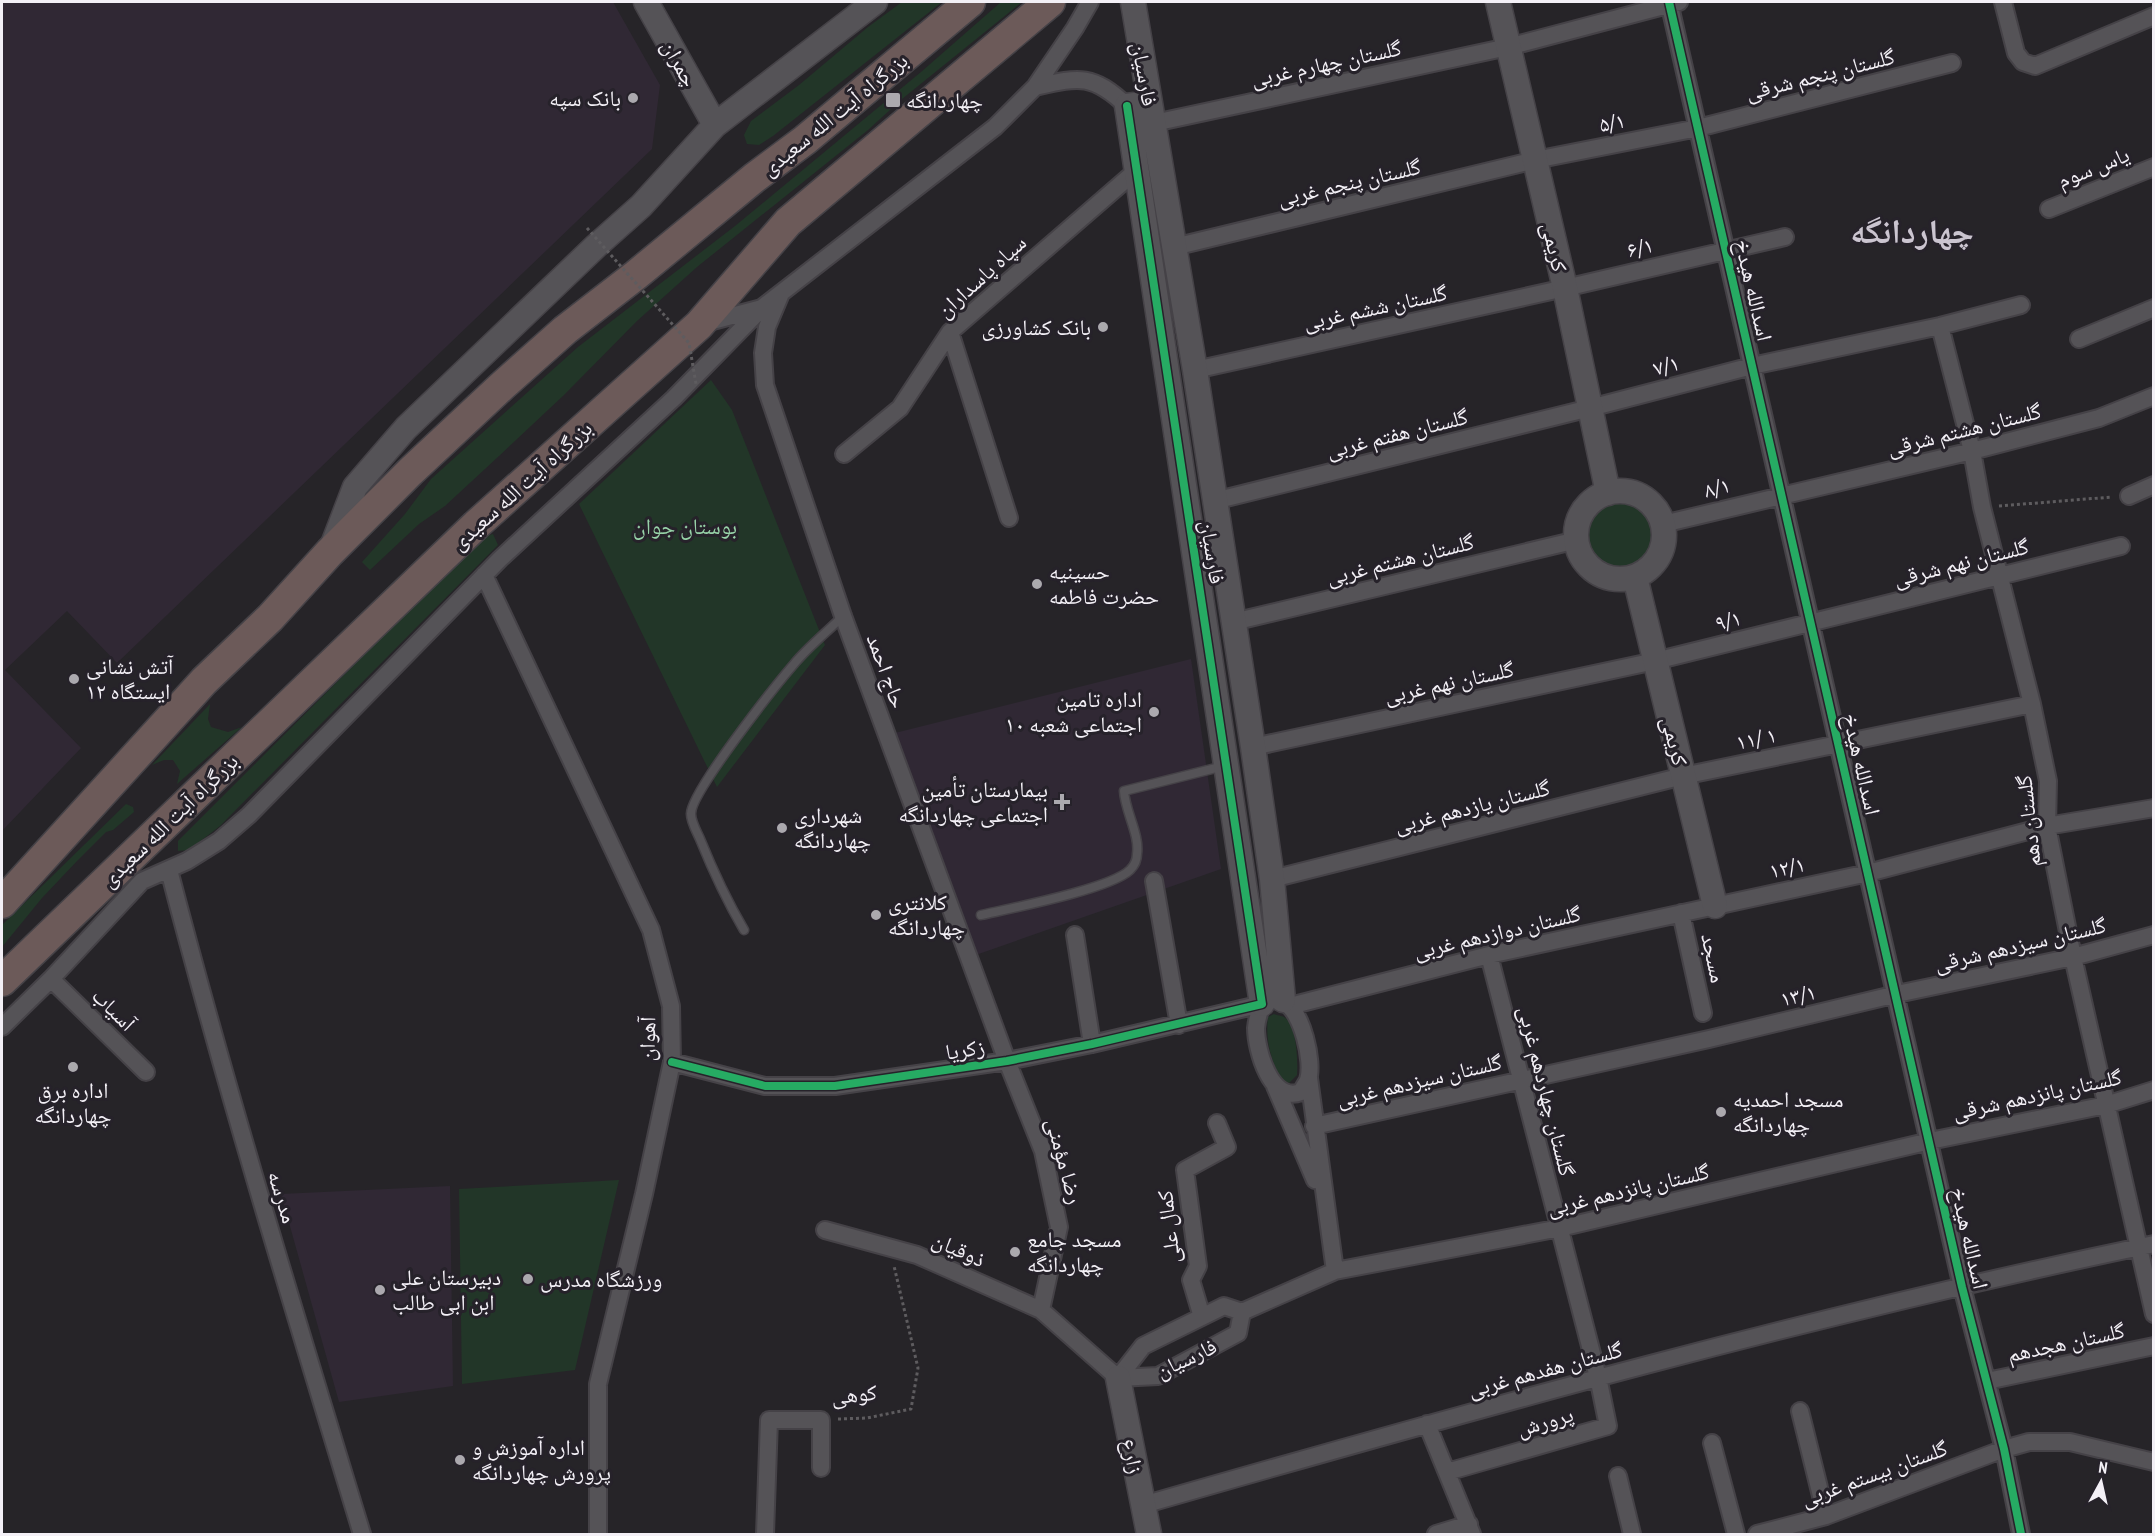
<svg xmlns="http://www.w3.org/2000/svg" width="2155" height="1536" font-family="'PT Sans Narrow','Noto Naskh Arabic',sans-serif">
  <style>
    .built { fill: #302834 }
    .green { fill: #223628 }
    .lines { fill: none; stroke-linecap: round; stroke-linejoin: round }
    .lane-casing { stroke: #454247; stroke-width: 11 }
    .street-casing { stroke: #454247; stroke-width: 20 }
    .secondary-casing { stroke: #454247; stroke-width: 27 }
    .highway-casing { stroke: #454247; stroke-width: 33 }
    .path { stroke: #5e5c5f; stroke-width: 3; stroke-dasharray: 3 3; stroke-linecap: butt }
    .lane { stroke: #555357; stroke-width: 8 }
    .street { stroke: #555357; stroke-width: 16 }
    .secondary { stroke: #555357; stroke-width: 24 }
    .highway { stroke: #6c5a59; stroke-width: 30 }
    .path-bridge { stroke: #5e5c5f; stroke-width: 3; stroke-dasharray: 3 3; stroke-linecap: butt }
    .cycleway-casing { stroke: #26222a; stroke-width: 11 }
    .cycleway { stroke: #26ab63; stroke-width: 8 }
    .poi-dot { fill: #aba9ae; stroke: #26222a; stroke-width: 2 }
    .labels { text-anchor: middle; stroke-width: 6; stroke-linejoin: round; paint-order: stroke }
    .street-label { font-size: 22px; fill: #f3f0f6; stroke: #26222a }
    .poi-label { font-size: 22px; fill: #f3f0f6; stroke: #26222a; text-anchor: start }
    .park-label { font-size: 22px; fill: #97d3a8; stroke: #26222a }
    .town-label { font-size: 34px; font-weight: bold; fill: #cbc5d0; stroke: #26222a }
  </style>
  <rect width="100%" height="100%" fill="#262428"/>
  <path class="built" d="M2,2h611l47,83 -8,64 -535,514 -50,-52 -62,59 76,78 -79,83z
    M1191,659l30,210 -251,88 -83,-222z
    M450,1186l3,200 -114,16 -58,-208z"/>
  <path class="green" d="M902,2h40l-169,134 -14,9 -12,-1 -3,-9 7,-14 48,-36 69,-58z
    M1001,2h21l-120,97 -34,31 -171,137 -60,54 -73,74 -65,61 -54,50 -26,18 -49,46 -8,-8 43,-48 26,-35 147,-132 157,-121 186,-154z
    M711,380l21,30 93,235 -108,142 -138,-283z
    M1588 534a33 33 0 1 1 66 0a33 33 0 1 1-66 0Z
    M493,534l5,11 -278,281 -31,24 -11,1v-10l303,-303z
    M210,704l-2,15 3,8 17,5 14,-5 -65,57 3,-13 -7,-11h-9l-12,5z
    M126,804l7,3 1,5 -21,18 -7,2 -28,28 -36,38 -40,49v-22z
    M1274,1014c2,1 9,2 10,3 13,8 14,44 13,58l-8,8 -8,-3c-10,-21 -16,-39 -13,-63z
    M619,1180l-44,190 -113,14 -3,-195z"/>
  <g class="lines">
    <g class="lane-casing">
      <path id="lane" d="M981,915c31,-7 129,-26 149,-45 5,-5 7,-10 7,-16 3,-19 -12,-43 -13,-63l100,-25
        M744,930c-17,-29 -31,-59 -44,-91 -3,-7 -9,-17 -9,-25 -1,-21 85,-129 103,-150 14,-17 33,-32 49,-48"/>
    </g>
    <g class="street-casing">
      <path id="street" d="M1669,2l293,1285 42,162 17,85
        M2003,2l13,51 7,9 12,4 119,-50
        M1035,87c44,-10 57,-14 92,19
        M1154,123l354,-76 171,-45
        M2049,209l105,-42
        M1174,247l361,-87 163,-32 254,-65
        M780,296l-13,31 -4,26 2,32 78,231 164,445 36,90 16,76 -18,83
        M705,323l57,-15
        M1940,326l32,125 10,56 50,197 16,77 -1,45 26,131 81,357
        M950,332l59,186
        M2079,339l75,-31
        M1195,370l370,-82 220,-51
        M844,454l56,-46 50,-76 187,-162
        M2129,496l25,-11
        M1214,501l376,-93 162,-42 188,-40 81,-21
        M1663,524l309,-73 127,-33 55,-22
        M484,575l167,355 20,76 1,56 -28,132 -46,190v150
        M1233,622l344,-82
        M1253,747l402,-86 466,-115
        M169,870c58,223 126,444 193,664
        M1272,879l411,-103 349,-72
        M1154,881l25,144
        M1681,913l22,100
        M1075,935l17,109
        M51,979l95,93
        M1271,1000c4,0 10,0 13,2 18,9 30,60 24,78 -2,4 -5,8 -7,12 -30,12 -45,-42 -45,-64 1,-9 3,-16 6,-24z
        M1290,1006l199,-51 379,-82 179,-47 107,-18
        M2,1027l49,-48 91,-98 45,-20 32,-20 30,-26 251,-256 174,-161 89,-91 232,-180 40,-40 40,-59 15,-26
        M672,1062l93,24h70l172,-25 85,-17 170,-40
        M1275,1086l40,94
        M1314,1126l395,-87 188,-45 176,-37 81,-22
        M825,1230l92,25 124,55 77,68
        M1335,1271l225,-43 370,-87 176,-36 48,-15
        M1202,1317l-11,-37 7,-14 -13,-96 42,-23 -10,-24
        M1118,1378l25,-32 81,-40 18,6 93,-41 -26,-193
        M1118,1378l40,-2 80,-43 4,-21
        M1987,1381l167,-35
        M1800,1411l26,105
        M1427,1424l45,110
        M1712,1443l24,91
        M1447,1472l161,-46 -10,-49 -109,-422
        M1618,1476l14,58
        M1143,1505c334,-96 670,-190 1011,-261
        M765,1534l4,-114h52v48
        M1436,1534l33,-10
        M1757,1534l69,-18 178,-67 25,-7h41l84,20"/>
    </g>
    <g class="secondary-casing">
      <path id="secondary" d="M646,2l69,123
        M1133,2l62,368 58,377 19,132 11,121
        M1498,2l67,286 43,205
        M1150,103l-23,3 135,898
        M1576 535a44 44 0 1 1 88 0a44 44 0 1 1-88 0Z
        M332,547l23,-60 51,-59 190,-182 45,-40 74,-81 160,-123
        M1635,577l80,329
        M1118,1378l31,156"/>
    </g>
    <g class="highway-casing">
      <path id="highway" d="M2,903l202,-222 66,-63 60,-66 80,-80 92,-86 63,-56 71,-55 118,-97 51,-38 165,-138
        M2,981l474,-456 223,-200 89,-103 262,-220"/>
    </g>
    <path class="path" d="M1999,506l113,-9
      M838,1419l29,-1 44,-9 7,-41 -24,-102"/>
    <use href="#lane" class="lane"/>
    <use href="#street" class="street"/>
    <use href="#secondary" class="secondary"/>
    <use href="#highway" class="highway"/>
    <path class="path-bridge" d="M587,228l102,115 7,41"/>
    <g class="cycleway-casing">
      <path id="cycleway" d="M1669,2l293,1285 42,162 17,85
        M672,1062l93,24h70l172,-25 85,-17 170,-40 -135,-898"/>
    </g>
    <use href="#cycleway" class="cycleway"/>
  </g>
  <g class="poi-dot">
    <circle cx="633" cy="98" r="6"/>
    <rect x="885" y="92" width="16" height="16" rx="3"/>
    <circle cx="1103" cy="327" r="6"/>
    <circle cx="1037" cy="584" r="6"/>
    <circle cx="74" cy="679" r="6"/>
    <circle cx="1154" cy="712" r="6"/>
    <path d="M1059 793h6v6h6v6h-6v6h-6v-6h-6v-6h6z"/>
    <circle cx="782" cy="828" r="6"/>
    <circle cx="876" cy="915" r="6"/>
    <circle cx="73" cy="1067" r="6"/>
    <circle cx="1721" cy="1112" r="6"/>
    <circle cx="1015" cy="1252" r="6"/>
    <circle cx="528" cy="1279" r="6"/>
    <circle cx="380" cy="1290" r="6"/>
    <circle cx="460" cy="1460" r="6"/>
  </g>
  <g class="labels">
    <g class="street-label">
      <text transform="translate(680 63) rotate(61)" y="8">چمران</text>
      <text transform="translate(1326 63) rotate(-12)" y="8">گلستان چهارم غربی</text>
      <text transform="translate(1145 74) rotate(80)" y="8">فارسیان</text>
      <text transform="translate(1820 74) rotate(-14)" y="8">گلستان پنجم شرقی</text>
      <text transform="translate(834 114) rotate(-39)" y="8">بزرگراه آیت الله سعیدی</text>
      <text transform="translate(1612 122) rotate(-11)" y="8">۵/۱</text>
      <text transform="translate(2093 167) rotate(-22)" y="8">یاس سوم</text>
      <text transform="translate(1349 182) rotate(-13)" y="8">گلستان پنجم غربی</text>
      <text transform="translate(1555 247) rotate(77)" y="8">کریمی</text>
      <text transform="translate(1640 247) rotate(-13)" y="8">۶/۱</text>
      <text transform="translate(981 276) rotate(-42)" y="8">سپاه پاسداران</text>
      <text transform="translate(1754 290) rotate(77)" y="8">اسدالله هیدخ</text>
      <text transform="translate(1375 307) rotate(-12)" y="8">گلستان ششم غربی</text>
      <text transform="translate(1666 365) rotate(-15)" y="8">۷/۱</text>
      <text transform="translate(1964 429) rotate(-14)" y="8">گلستان هشتم شرقی</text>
      <text transform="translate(1397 433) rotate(-14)" y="8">گلستان هفتم غربی</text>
      <text transform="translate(521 485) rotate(-42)" y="8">بزرگراه آیت الله سعیدی</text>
      <text transform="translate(1717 487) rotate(-14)" y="8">۸/۱</text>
      <text transform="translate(1213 552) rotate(81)" y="8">فارسیان</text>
      <text transform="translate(1400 559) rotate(-14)" y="8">گلستان هشتم غربی</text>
      <text transform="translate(1961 562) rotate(-14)" y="8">گلستان نهم شرقی</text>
      <text transform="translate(1728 620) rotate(-14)" y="8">۹/۱</text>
      <text transform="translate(887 671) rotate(70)" y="8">حاج احمد</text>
      <text transform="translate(1449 682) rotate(-12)" y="8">گلستان نهم غربی</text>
      <text transform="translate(1756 738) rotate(-12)" y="8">۱۱/ ۱</text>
      <text transform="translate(1675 741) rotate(76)" y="8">کریمی</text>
      <text transform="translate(1862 764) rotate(77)" y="8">اسدالله هیدخ</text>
      <text transform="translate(1472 806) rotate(-14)" y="8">گلستان یازدهم غربی</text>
      <text transform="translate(169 820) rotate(-44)" y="8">بزرگراه آیت الله سعیدی</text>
      <text transform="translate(2028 821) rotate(-96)" y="8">گلستان دهم</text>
      <text transform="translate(1787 867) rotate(-12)" y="8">۱۲/۱</text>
      <text transform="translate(1497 932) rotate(-13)" y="8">گلستان دوازدهم غربی</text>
      <text transform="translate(2020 944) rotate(-13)" y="8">گلستان سیزدهم شرقی</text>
      <text transform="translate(1714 958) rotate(78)" y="8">مسجد</text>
      <text transform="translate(1798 995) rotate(-13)" y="8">۱۳/۱</text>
      <text transform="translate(114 1009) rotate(45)" y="8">آسیاب</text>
      <text transform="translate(647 1039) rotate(-89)" y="8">آهوان</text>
      <text transform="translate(965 1049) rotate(-8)" y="8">زکریا</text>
      <text transform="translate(1419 1080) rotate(-13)" y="8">گلستان سیزدهم غربی</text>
      <text transform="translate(1547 1091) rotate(76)" y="8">گلستان چهاردهم غربی</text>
      <text transform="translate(2037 1094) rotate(-12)" y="8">گلستان پانزدهم شرقی</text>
      <text transform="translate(1065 1161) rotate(75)" y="8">رضا مؤمنی</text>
      <text transform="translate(1628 1189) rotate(-13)" y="8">گلستان پانزدهم غربی</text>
      <text transform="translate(283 1197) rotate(73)" y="8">مدرسه</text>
      <text transform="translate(1168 1227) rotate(-96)" y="8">کمال علی</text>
      <text transform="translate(1970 1238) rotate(77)" y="8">اسدالله هیدخ</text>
      <text transform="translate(959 1249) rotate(24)" y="8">ذوقیان</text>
      <text transform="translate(2066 1342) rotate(-12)" y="8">گلستان هجدهم</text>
      <text transform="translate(1186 1358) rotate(-25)" y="8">فارسیان</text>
      <text transform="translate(1545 1369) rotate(-15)" y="8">گلستان هفدهم غربی</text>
      <text transform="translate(854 1394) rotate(-6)" y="8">کوهی</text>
      <text transform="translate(1545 1421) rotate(-16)" y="8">پرورش</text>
      <text transform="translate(1133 1456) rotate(79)" y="8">زارع</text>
      <text transform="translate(1874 1473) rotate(-20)" y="8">گلستان بیستم غربی</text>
    </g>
    <g class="poi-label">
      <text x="621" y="106" text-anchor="end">بانک سپه</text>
      <text x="906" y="108">چهاردانگه</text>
      <text x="1091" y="335" text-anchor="end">بانک کشاورزی</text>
      <text x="1049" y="579">حسینیه<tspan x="1049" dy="25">حضرت فاطمه</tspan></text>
      <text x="86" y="674">آتش نشانی<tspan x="86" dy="25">ایستگاه ۱۲</tspan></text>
      <text x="1142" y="707" text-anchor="end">اداره تامین<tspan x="1142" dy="25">اجتماعی شعبه ۱۰</tspan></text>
      <text x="1048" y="797" text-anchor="end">بیمارستان تأمین<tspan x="1048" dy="25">اجتماعی چهاردانگه</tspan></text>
      <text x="794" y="823">شهرداری<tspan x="794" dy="25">چهاردانگه</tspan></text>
      <text x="888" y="910">کلانتری<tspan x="888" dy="25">چهاردانگه</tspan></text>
      <text x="73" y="1098" text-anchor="middle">اداره برق<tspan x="73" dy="25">چهاردانگه</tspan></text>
      <text x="1733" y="1107">مسجد احمدیه<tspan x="1733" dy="25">چهاردانگه</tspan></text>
      <text x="1027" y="1247">مسجد جامع<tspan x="1027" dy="25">چهاردانگه</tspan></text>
      <text x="392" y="1285">دبیرستان علی<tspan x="392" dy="25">ابن ابی طالب</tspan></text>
      <text x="540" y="1287">ورزشگاه مدرس</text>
      <text x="472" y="1455">اداره آموزش و<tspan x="472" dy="25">پرورش چهاردانگه</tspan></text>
    </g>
    <g class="park-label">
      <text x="685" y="534">بوستان جوان</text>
    </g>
    <g class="town-label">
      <text x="1912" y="243">چهاردانگه</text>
    </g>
  </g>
  <rect width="2155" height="1536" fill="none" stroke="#f3f0f6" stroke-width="6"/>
  <g transform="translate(2101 1482) rotate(8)" stroke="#26222a" stroke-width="4.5" paint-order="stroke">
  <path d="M0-4.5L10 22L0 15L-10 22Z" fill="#f3f0f6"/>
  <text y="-9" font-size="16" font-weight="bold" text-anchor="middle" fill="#f3f0f6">N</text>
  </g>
</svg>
